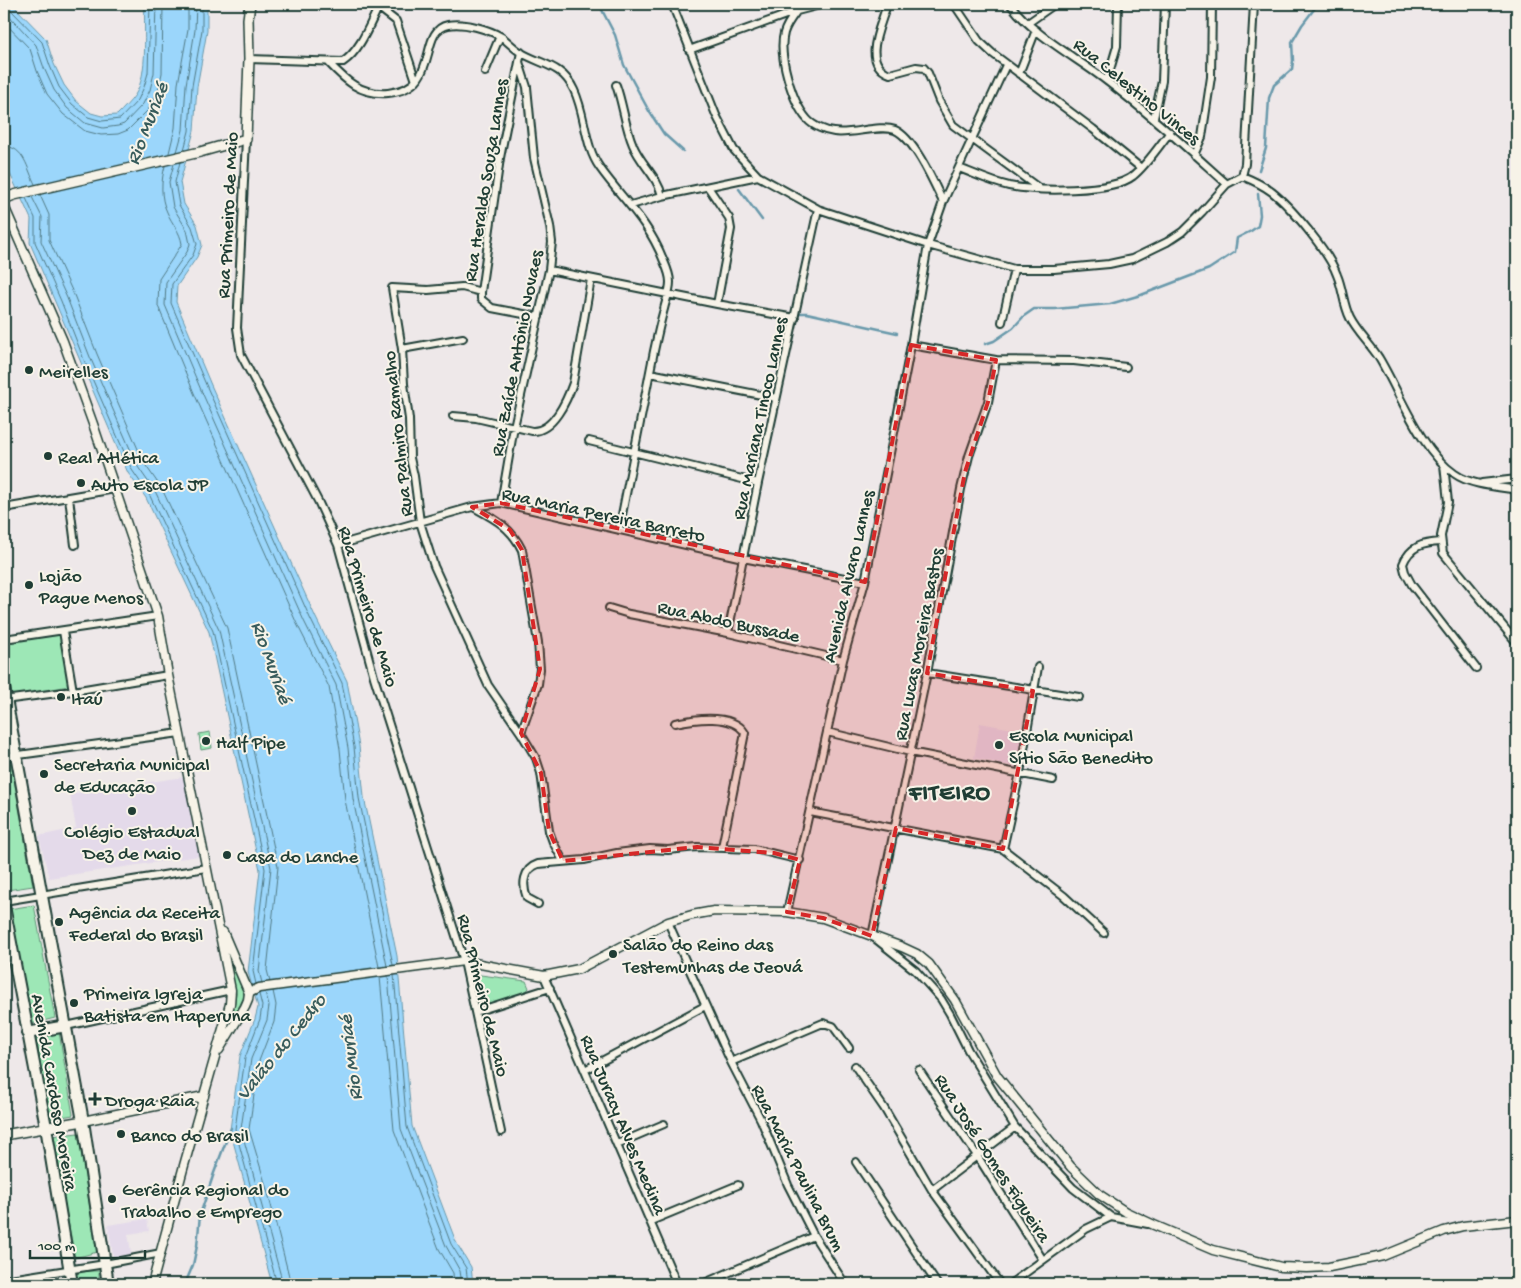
<svg xmlns="http://www.w3.org/2000/svg" width="1521" height="1288" font-family="'Gochi Hand',sans-serif">
  <style>
    .built { fill: #e4daea }
    .green { fill: #9de7b6; stroke: #5e9275 }
    .water { fill: #9bd6fb; stroke: #6999ab }
    .lines { fill: none; stroke-linecap: round; stroke-linejoin: round }
    .shore { stroke: #517a84; stroke-width: 1 }
    .stream { stroke: #6999ab; stroke-width: 2.5 }
    .minor-casing { stroke: #1f3d34; stroke-width: 10 }
    .tertiary-casing { stroke: #1f3d34; stroke-width: 11 }
    .secondary-casing { stroke: #1f3d34; stroke-width: 12 }
    .trunk-casing { stroke: #1f3d34; stroke-width: 14 }
    .minor { stroke: #f7f3e8; stroke-width: 6 }
    .tertiary { stroke: #f7f3e8; stroke-width: 8 }
    .secondary { stroke: #f7f3e8; stroke-width: 9 }
    .trunk { stroke: #f7f3e8; stroke-width: 10 }
    .marked { fill: #d62828; fill-opacity: 0.2; stroke: #d62828; stroke-width: 4; stroke-dasharray: 10 6; stroke-linejoin: round }
    .poi-dot { fill: #1f3d34; stroke: #f7f3e8; stroke-width: 2 }
    .labels { text-anchor: middle; stroke-width: 4; stroke-linejoin: round; paint-order: stroke }
    .street-label { font-size: 19px; fill: #1f3d34; stroke: #f7f3e8 }
    .poi-label { font-size: 19px; fill: #1f3d34; stroke: #f7f3e8; text-anchor: start }
    .water-label { font-size: 20px; font-style: italic; fill: #385c5c; stroke: #f7f3e8 }
    .district-label { font-size: 24px; font-weight: bold; letter-spacing: 1px; fill: #1f3d34; stroke: #f7f3e8 }
  </style>
  <rect width="100%" height="100%" fill="#eee8e9"/>
  <filter id="ink" filterUnits="userSpaceOnUse"><feTurbulence type="fractalNoise" baseFrequency=".02" numOctaves="2"/><feDisplacementMap in="SourceGraphic" scale="10" xChannelSelector="R" yChannelSelector="G"/><feConvolveMatrix kernelMatrix="1 2 1 2 8 2 1 2 1" color-interpolation-filters="sRGB"/></filter>
  <g filter="url(#ink)">
    <path class="built" d="M980,723l44,8 -7,36 -43,-9z
      M184,777l15,79 -150,22 -10,-42 37,-8 -6,-34z
      M147,1219l2,12 -21,3 4,24 -18,3 -6,-36z"/>
    <path class="green" d="M60,632l9,54 -57,10 -8,-54z
      M210,732l2,16 -11,2 -2,-16z
      M11,763l22,123 -26,4 -3,-19v-107z
      M34,905l21,113 -24,6 -22,-115z
      M228,952l16,42 -1,5 -19,35 10,-27 2,-14z
      M473,974l53,7 3,7 -4,5 -44,13 -4,-3 -7,-22z
      M59,1032l14,83 -23,4 -14,-82z
      M78,1133l19,119 -22,6 -23,-122z
      M88,1271h11v13h-22l-2,-10z"/>
    <path class="water" d="M4,4h8l34,35 8,25 10,21 12,16 15,12 11,3 15,-1c6,-6 13,-13 18,-20 14,-22 8,-65 10,-91h62v27l-10,56 -3,44 -14,51 4,22 13,21 5,20 -5,12 -20,29 -1,16 35,83 104,231 32,65 12,65 5,51 33,159 15,170 44,116 15,25 2,17h-201l-42,-154 10,-74 15,-37 3,-12 -10,-35 12,-102 -51,-238 -63,-134 -18,-25 -98,-230 1,-24 -27,-58z"/>
    <g class="lines">
      <path class="shore" d="M9,4l1,5 32,33 8,24 9,21 13,17 16,13 14,4 18,-2 18,-19 6,-13 4,-14 2,-69
        M4,10l32,35 8,23 10,22 13,18 18,15 18,5 15,-2 6,-2 19,-20 7,-14 4,-17 2,-69
        M4,22l26,27 7,22 10,23 16,20 22,17 16,4 17,-1 10,-4 20,-20 10,-19 4,-18 1,-69
        M4,146c21,1 23,23 31,38
        M184,150l5,-19 3,-45 10,-56v-26
        M177,152l6,-22 3,-45 9,-55 1,-26
        M169,153l6,-25 3,-44 10,-55v-25
        M180,162l-5,20 4,23 13,22 5,17 -4,11 -21,29 -1,19 36,84 103,231 32,65 12,64 5,51 34,167
        M174,164l-5,18 4,25 14,23 3,14 -3,8 -21,30 -1,23 36,85 103,231 32,64 12,63 5,51 34,167
        M165,166c-4,14 -5,32 2,46 5,12 13,19 15,32l-23,35 -1,27 36,87 103,231 32,63 11,62 5,51 34,167
        M40,195l9,20v25l25,55 23,59 47,109 18,26 65,139 51,239 -11,103 3,12
        M32,197l10,20 -1,24 26,57 23,59 48,110 18,26 63,137 52,238 -12,103 3,12
        M26,198l9,20v24l26,59 23,59 48,110 18,26 63,135 52,238 -12,102 3,13
        M394,975l13,152 44,117 15,24 2,16
        M388,976l13,153 45,117 14,25 2,13
        M380,977l14,153 45,119 14,24 1,11
        M273,991l3,14 -2,17 -15,39 -10,68 19,64 23,91
        M265,992l4,14 -2,14 -16,39 -10,70 42,155
        M259,994l3,12 -2,13 -15,39 -10,71 42,155"/>
      <path class="stream" d="M600,4l3,8 12,23 9,30 25,46 15,23 19,17
        M1259,170l7,-22 3,-50 5,-13 18,-16 1,-8 -1,-19 10,-17 16,-21
        M739,189l23,31
        M799,313h8l90,20
        M985,344l9,-3 19,-13 11,-12 10,-7h21l55,-5 31,-9 68,-26 26,-17 2,-14 14,-7 7,-5 2,-11 -2,-21
        M185,1284l8,-19 4,-19 3,-31 14,-42 17,-45"/>
      <g class="minor-casing">
        <path id="minor" d="M672,4l44,111 18,35 24,26 60,33 110,36 86,24h40l55,-5 23,-5 35,-17 15,-10 20,-20 25,-28 15,-8 3,-12 9,-160
          M802,4c-6,9 -15,18 -18,29 -6,22 8,69 23,86 6,7 18,12 27,13 17,3 46,-8 61,-2 19,8 39,53 48,72
          M887,4c-5,20 -27,59 3,70l26,-7 8,1 4,5 11,28 14,24 87,64
          M954,4l25,37 13,12 101,76 48,39
          M1010,4c25,33 66,53 98,78 42,32 80,67 119,102
          M378,7l18,14 20,60
          M1028,23l27,-19
          M689,50l108,-39 27,-7
          M521,52l-21,106 -19,134v7l11,9 47,9
          M249,59l94,3c18,-12 27,-39 37,-58
          M328,62c18,19 32,33 60,31 54,-5 29,-62 60,-68 16,-3 40,4 54,12 6,5 12,11 18,15 21,13 42,12 54,38 12,25 10,56 26,78 23,32 48,53 63,91 3,7 7,15 7,23 0,9 -4,18 -6,27 -4,14 -7,28 -10,42 -12,60 -24,120 -35,179
          M485,72l15,-36
          M1019,74l17,-44
          M1107,80l10,-34 1,-42
          M616,85c7,19 9,42 17,60 7,18 25,32 29,51
          M1154,118l8,-37 3,-77
          M246,139l-9,189 4,27 77,146 20,44 36,132 90,284 37,171
          M1194,155l8,-18 9,-60 1,-73
          M959,168c16,6 32,14 50,18 26,5 103,7 124,-10 12,-9 27,-31 37,-44
          M1242,176c10,4 21,9 30,16 19,15 57,60 65,83 6,14 6,29 13,43 7,14 20,26 29,40 21,35 41,92 76,116 15,11 44,13 62,16
          M708,187l21,31 2,11 -14,75
          M631,205l31,-9 96,-20
          M549,270l168,34 78,14
          M481,292l-19,-5 -34,3 -36,-2 10,61 2,35 5,35 1,39 4,18 6,46 14,44 54,119 33,48
          M1002,322l12,-53
          M911,345l85,15 78,1 52,6
          M402,349l61,-11
          M996,360l-8,42 -19,54 -8,33 -34,184 -55,263 44,35 25,28 9,15 18,36 47,77 58,61 38,29
          M650,373l126,25
          M453,416l23,2 56,13c21,1 35,-31 41,-48l18,-104
          M589,441l169,42
          M1444,465l4,37 -7,34 2,17 74,90
          M1482,483l35,-4
          M69,498l6,47
          M501,503l13,-76 35,-157 3,-28 -2,-16 -16,-68 -7,-71 -8,-25
          M473,507c22,12 38,20 49,43l16,92 2,27 -2,15 -17,49 15,25 5,15 8,58 4,11 10,19
          M4,508l111,-19
          M1441,542c-18,1 -31,4 -38,22l2,8 7,13 64,83
          M338,545l134,-38 29,-4 242,55 122,24
          M609,608l20,6 99,19 115,27
          M63,631l10,60
          M728,633l30,-150 60,-274
          M4,639l154,-23
          M927,673l152,24
          M4,700l69,-9 95,-16
          M675,723c19,-4 58,-10 70,10l-23,114
          M827,732l83,20 143,28
          M4,757l176,-24
          M810,812l193,37 61,47 40,37
          M1003,849l17,-76 18,-106
          M4,901l202,-33
          M538,904l-11,-6c-5,-13 -4,-29 11,-34l46,-4 33,-7 33,-4 18,1 29,-3 57,2 46,11
          M787,912l56,-252 22,-78 46,-237 17,-100 15,-43 63,-137
          M668,922l63,140 30,58 27,65 26,51 31,48
          M544,976l133,308
          M475,1012l75,-24
          M66,1026l165,-36
          M731,1062l92,-39 10,3 16,22
          M855,1066l29,42 48,82 68,94
          M585,1070l120,-64
          M919,1070l59,87 65,103
          M617,1144l47,-20
          M856,1162l81,122
          M932,1190l83,-63
          M651,1221l87,-36
          M4,1280l101,-16 56,-11
          M702,1284l112,-48
          M1010,1284l76,-55 25,-12 37,7"/>
      </g>
      <g class="tertiary-casing">
        <path id="tertiary" d="M4,206l59,135 30,83 65,192 10,59 63,315 -1,14 -47,165 -31,115
          M249,993l10,-5 205,-27 80,15 35,-7 89,-47 24,-7 22,-4 73,1 36,6 79,29 15,7 12,10 26,36 42,76 74,91 29,28 26,17 28,13 59,25 68,17 26,1 22,-1 54,-11 61,-25 19,-5 54,-6
          M219,1050l26,-43 3,-7 1,-7 -26,-61
          M83,1121l121,-25"/>
      </g>
      <g class="secondary-casing">
        <path id="secondary" d="M4,199l10,-4 186,-43 46,-13 3,-80 -1,-40 2,-15
          M4,1135l79,-14"/>
      </g>
      <g class="trunk-casing">
        <path id="trunk" d="M4,688l79,433 25,163
          M4,906l42,221 26,157
          M27,1033l39,-7"/>
      </g>
      <use href="#minor" class="minor"/>
      <use href="#tertiary" class="tertiary"/>
      <use href="#secondary" class="secondary"/>
      <use href="#trunk" class="trunk"/>
    </g>
  </g>
  <path class="marked" d="M911,345l85,15 -8,42 -23,70 -38,201 106,18 -30,158 -107,-21 -24,108 -49,-18 -36,-6 13,-52 -26,-7 -77,-6 -134,14 -14,-30 -8,-58 -20,-40 19,-64 -18,-119 -12,-20 -38,-23 29,-4 364,79z"/>
  <g class="poi-dot">
    <circle cx="29" cy="370" r="5"/>
    <circle cx="48" cy="456" r="5"/>
    <circle cx="81" cy="483" r="5"/>
    <circle cx="29" cy="585" r="5"/>
    <circle cx="61" cy="697" r="5"/>
    <circle cx="206" cy="741" r="5"/>
    <circle cx="999" cy="745" r="5"/>
    <circle cx="44" cy="774" r="5"/>
    <circle cx="132" cy="811" r="5"/>
    <circle cx="227" cy="855" r="5"/>
    <circle cx="59" cy="922" r="5"/>
    <circle cx="613" cy="954" r="5"/>
    <circle cx="74" cy="1003" r="5"/>
    <path d="M92.5 1091.5h5v5h5v5h-5v5h-5v-5h-5v-5h5z"/>
    <circle cx="121" cy="1134" r="5"/>
    <circle cx="112" cy="1199" r="5"/>
  </g>
  <g class="labels">
    <g class="street-label">
      <text transform="translate(1138 90) rotate(39)" y="7">Rua Celestino Vinces</text>
      <text transform="translate(484 180) rotate(-81)" y="7">Rua Heraldo Souza Lannes</text>
      <text transform="translate(226 215) rotate(-87)" y="7">Rua Primeiro de Maio</text>
      <text transform="translate(515 353) rotate(-79)" y="7">Rua Zaíde Antônio Novaes</text>
      <text transform="translate(758 418) rotate(-78)" y="7">Rua Mariana Tinoco Lannes</text>
      <text transform="translate(396 434) rotate(-96)" y="7">Rua Palmiro Ramalho</text>
      <text transform="translate(604 513) rotate(12)" y="7">Rua Maria Pereira Barreto</text>
      <text transform="translate(847 576) rotate(-77)" y="7">Avenida Alvaro Lannes</text>
      <text transform="translate(370 606) rotate(73)" y="7">Rua Primeiro de Maio</text>
      <text transform="translate(729 620) rotate(12)" y="7">Rua Abdo Bussade</text>
      <text transform="translate(917 644) rotate(-79)" y="7">Rua Lucas Moreira Bastos</text>
      <text transform="translate(485 995) rotate(76)" y="7">Rua Primeiro de Maio</text>
      <text transform="translate(56 1092) rotate(80)" y="7">Avenida Cardoso Moreira</text>
      <text transform="translate(625 1124) rotate(67)" y="7">Rua Juracy Alves Medina</text>
      <text transform="translate(994 1157) rotate(57)" y="7">Rua José Gomes Figueira</text>
      <text transform="translate(800 1167) rotate(63)" y="7">Rua Maria Paulina Brum</text>
    </g>
    <g class="poi-label">
      <text x="39" y="377">Meirelles</text>
      <text x="58" y="463">Real Atlética</text>
      <text x="91" y="490">Auto Escola JP</text>
      <text x="39" y="581">Lojão<tspan x="39" dy="22">Pague Menos</tspan></text>
      <text x="71" y="704">Itaú</text>
      <text x="1009" y="741">Escola Municipal<tspan x="1009" dy="22">Sítio São Benedito</tspan></text>
      <text x="216" y="748">Half Pipe</text>
      <text x="54" y="770">Secretaria Municipal<tspan x="54" dy="22">de Educação</tspan></text>
      <text x="132" y="837" text-anchor="middle">Colégio Estadual<tspan x="132" dy="22">Dez de Maio</tspan></text>
      <text x="237" y="862">Casa do Lanche</text>
      <text x="69" y="918">Agência da Receita<tspan x="69" dy="22">Federal do Brasil</tspan></text>
      <text x="623" y="950">Salão do Reino das<tspan x="623" dy="22">Testemunhas de Jeová</tspan></text>
      <text x="84" y="999">Primeira Igreja<tspan x="84" dy="22">Batista em Itaperuna</tspan></text>
      <text x="105" y="1106">Droga Raia</text>
      <text x="131" y="1141">Banco do Brasil</text>
      <text x="122" y="1195">Gerência Regional do<tspan x="122" dy="22">Trabalho e Emprego</tspan></text>
    </g>
    <g class="water-label">
      <text transform="translate(146 123) rotate(-69)" y="7">Rio Muriaé</text>
      <text transform="translate(273 662) rotate(70)" y="7">Rio Muriaé</text>
      <text transform="translate(280 1046) rotate(-51)" y="7">Valão do Cedro</text>
      <text transform="translate(349 1058) rotate(-97)" y="7">Rio Muriaé</text>
    </g>
    <g class="district-label">
      <text x="950" y="799">FITEIRO</text>
    </g>
  </g>
  <rect width="1521" height="1288" fill="none" stroke="#f7f3e8" stroke-width="20"/>
  <rect x="10" y="10" width="1501" height="1268" fill="none" stroke="#1f3d34" stroke-width="2" filter="url(#ink)"/>
  <path d="M30 1250v8h115v-8" fill="none" stroke="#1f3d34" stroke-width="2.5"/>
  <text x="38" y="1250" font-size="15" fill="#1f3d34" stroke="#f7f3e8" stroke-width="4" paint-order="stroke">100 m</text>
</svg>
